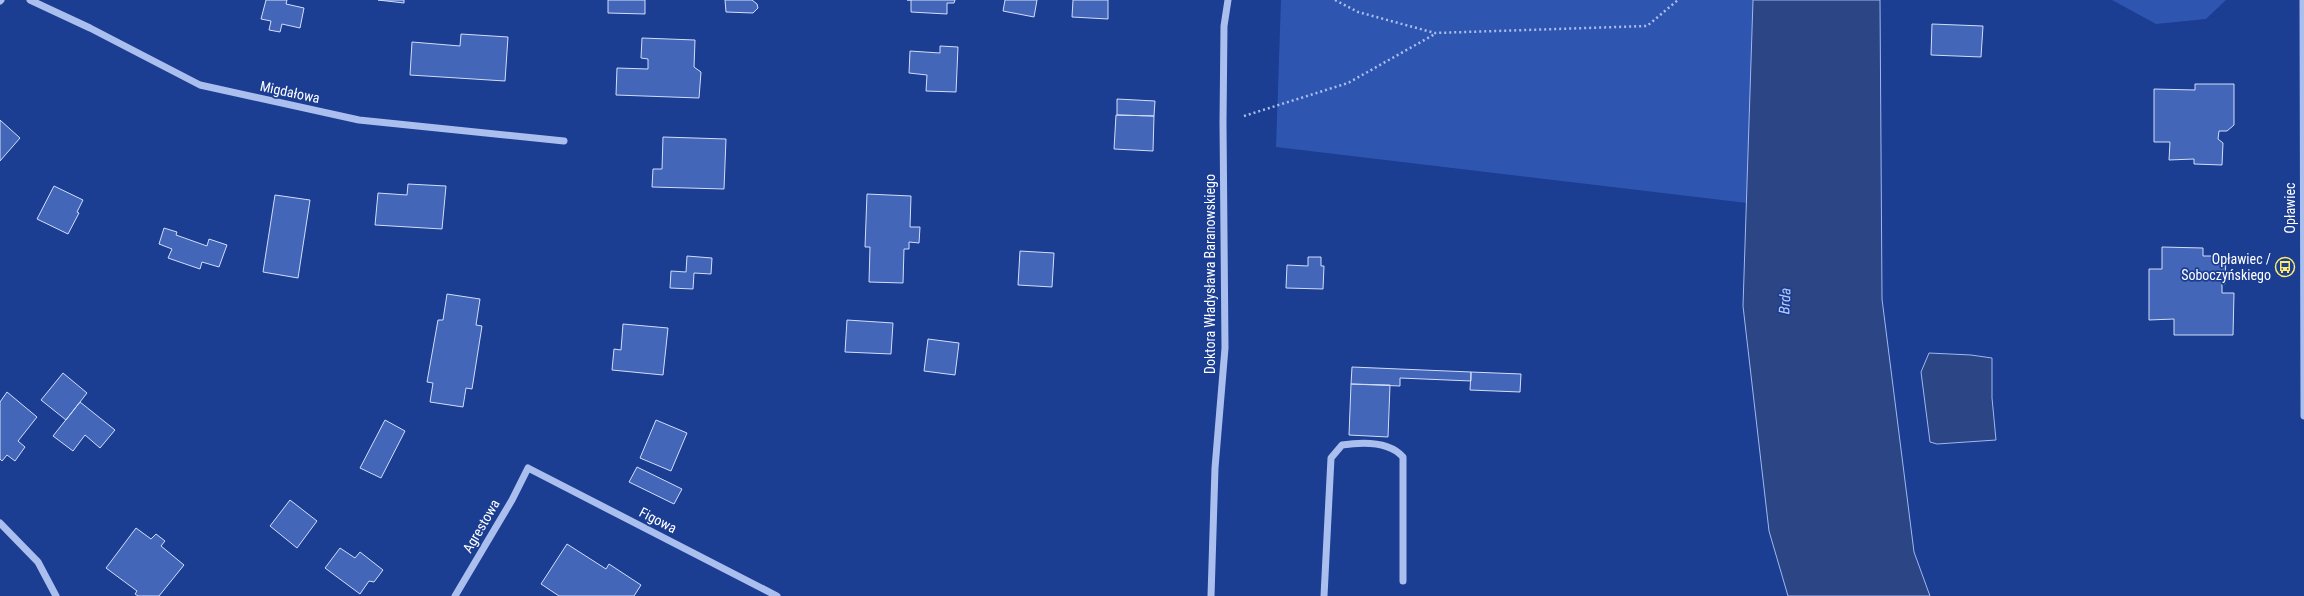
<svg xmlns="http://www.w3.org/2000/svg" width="2304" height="596" font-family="'Roboto Condensed',sans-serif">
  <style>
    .green { fill: #2e55b0 }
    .water { fill: #2c4585; stroke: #9eb8f1 }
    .building { fill: #4466b9; stroke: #d1defa }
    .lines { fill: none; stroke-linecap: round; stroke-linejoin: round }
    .path { stroke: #abbfef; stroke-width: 2.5; stroke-dasharray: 2 3; stroke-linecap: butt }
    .minor { stroke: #abbfef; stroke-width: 7 }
    .labels { text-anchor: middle; stroke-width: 3.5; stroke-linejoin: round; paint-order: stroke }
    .street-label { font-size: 14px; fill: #fff; stroke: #1b3d92 }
    .poi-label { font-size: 14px; fill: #fff; stroke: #1b3d92; text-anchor: end }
    .water-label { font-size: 15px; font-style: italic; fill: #b7caf6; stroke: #1b3d92 }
  </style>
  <rect width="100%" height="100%" fill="#1b3d92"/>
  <path class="green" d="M1281,0h472l-6,203 -471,-56z
    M2112,0h114l-20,19 -50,5z"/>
  <path class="water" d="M1753,0h127l2,299 32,253 16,44h-142l-19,-65 -26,-225z
    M1929,353l42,2 21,3v40l4,42 -59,4 -7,-2 -9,-70z"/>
  <path class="building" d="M266,0h21l-1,4 18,4 -4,20 -18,-4 -2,8 -11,-2 2,-9 -10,-2z
    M378,0h26v3z
    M608,0h37v14l-37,-1z
    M725,0h27l5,4 1,4 -5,5 -27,-1z
    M907,0h48l-1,3h-7v11l-36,-2v-12z
    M1005,0h32l-3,17 -31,-6z
    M1073,0h35v19l-36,-2z
    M1932,24l51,2 -2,31 -50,-2z
    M461,34l47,3 -3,44 -95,-6 2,-33 48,4z
    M642,38l53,2 -1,27 7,5 -2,26 -83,-3 1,-27 31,1v-10l-7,-1z
    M940,46l18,1 -2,45 -30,-1 1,-16 -18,-2 1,-22 30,2z
    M2195,84h39v41l-7,6h-8l-1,8 5,4 -1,22 -28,-1v-5l-25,1 1,-18h-16v-53l41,1z
    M1117,99l38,2 -1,15 -37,-1z
    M1116,115l38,1 -1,35 -39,-2z
    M0,120l20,18 -20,23z
    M663,137l63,2 -2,50 -72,-2 1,-18h9z
    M408,184l38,2 -4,43 -67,-4 3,-32 29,2z
    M54,186l29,14 -6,12 2,1 -11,21 -31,-15z
    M867,194l44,2 -1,31h10l-1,16 -10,-1v7h-5l-1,34 -34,-1 1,-35h-5z
    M275,195l35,5 -12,78 -35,-6z
    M164,228l13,4 -1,3 31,11 2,-7 18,6 -8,22 -17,-5 -2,7 -32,-11 4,-9 -13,-5z
    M2162,247l41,1v8h23l-1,28 -3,-1v10h12l-1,42h-59v-16l-25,1v-51h13z
    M1020,251l34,2 -2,34 -34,-2z
    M687,256l25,2 -1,16 -17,-1 -1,16 -23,-1 1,-17 15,1z
    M1308,257h13v9h3l-1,23 -37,-1 1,-23 21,1z
    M447,294l33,5 -4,26 6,1 -10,63 -6,-1 -3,19 -33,-5 3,-19 -6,-1 11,-62h5z
    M847,320l46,3 -2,31 -46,-2z
    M623,324l45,4 -5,47 -51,-5 2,-21 7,1z
    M928,339l31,4 -4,32 -31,-4z
    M1352,367l119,5v9l-71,-3v8l-49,-2z
    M1471,372l50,2 -1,18 -50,-2z
    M63,373l24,20 -21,27 -25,-20z
    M1351,384l39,1 -2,52 -39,-2z
    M7,392l30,25 -19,24 7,6 -10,14 -8,-6 -5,6 -2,-2v-57z
    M80,402l35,28 -15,18 -15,-13 -12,16 -20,-15z
    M385,420l20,11 -24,47 -21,-10z
    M656,420l31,13 -16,38 -31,-13z
    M637,467l45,22 -8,15 -45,-22z
    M290,500l27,21 -20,27 -27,-22z
    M136,528l15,11 5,-5 9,7 -4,5 23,19 -25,31h-21l-3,-2 2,-3 -31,-23z
    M567,544l39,25 3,-5 32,21 -7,11h-75l-18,-12z
    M340,548l15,10 5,-6 23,18 -9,12 -5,-1 -9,13 -35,-26z"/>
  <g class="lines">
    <path class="path" d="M1335,0l23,12 77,21 212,-7 31,-26
      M1244,116l104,-33 87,-49"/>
    <path class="minor" d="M30,0l60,28 110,57 159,35 205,21
      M2303,0l1,416
      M0,1l1,-1
      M0,523l38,39 18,34
      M455,596l57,-96 16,-32 249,128
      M1211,596l4,-128 10,-120 -2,-226 1,-96 4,-26
      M1324,596l7,-138 11,-13c20,-3 47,-4 61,12v124"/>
  </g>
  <defs>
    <g id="bus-ring" transform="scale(1)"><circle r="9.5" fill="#1b3d92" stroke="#ffea69" stroke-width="1.5"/><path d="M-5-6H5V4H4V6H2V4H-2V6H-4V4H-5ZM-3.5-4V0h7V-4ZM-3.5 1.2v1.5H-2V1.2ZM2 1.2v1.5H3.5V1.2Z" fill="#ffea69"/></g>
  </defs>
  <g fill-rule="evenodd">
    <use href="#bus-ring" x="2285" y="267"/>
  </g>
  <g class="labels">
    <g class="street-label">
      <text transform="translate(290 92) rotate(12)" y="5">Migdałowa</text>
      <text transform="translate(2290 208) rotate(-90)" y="5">Opławiec</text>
      <text transform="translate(1210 274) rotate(-90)" y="5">Doktora Władysława Baranowskiego</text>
      <text transform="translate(658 520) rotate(27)" y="5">Figowa</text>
      <text transform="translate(481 526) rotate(-60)" y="5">Agrestowa</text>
    </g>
    <g class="poi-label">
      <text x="2271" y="264">Opławiec /<tspan x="2271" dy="16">Soboczyńskiego</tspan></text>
    </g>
    <g class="water-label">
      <text transform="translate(1785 301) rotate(-87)" y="5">Brda</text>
    </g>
  </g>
</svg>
